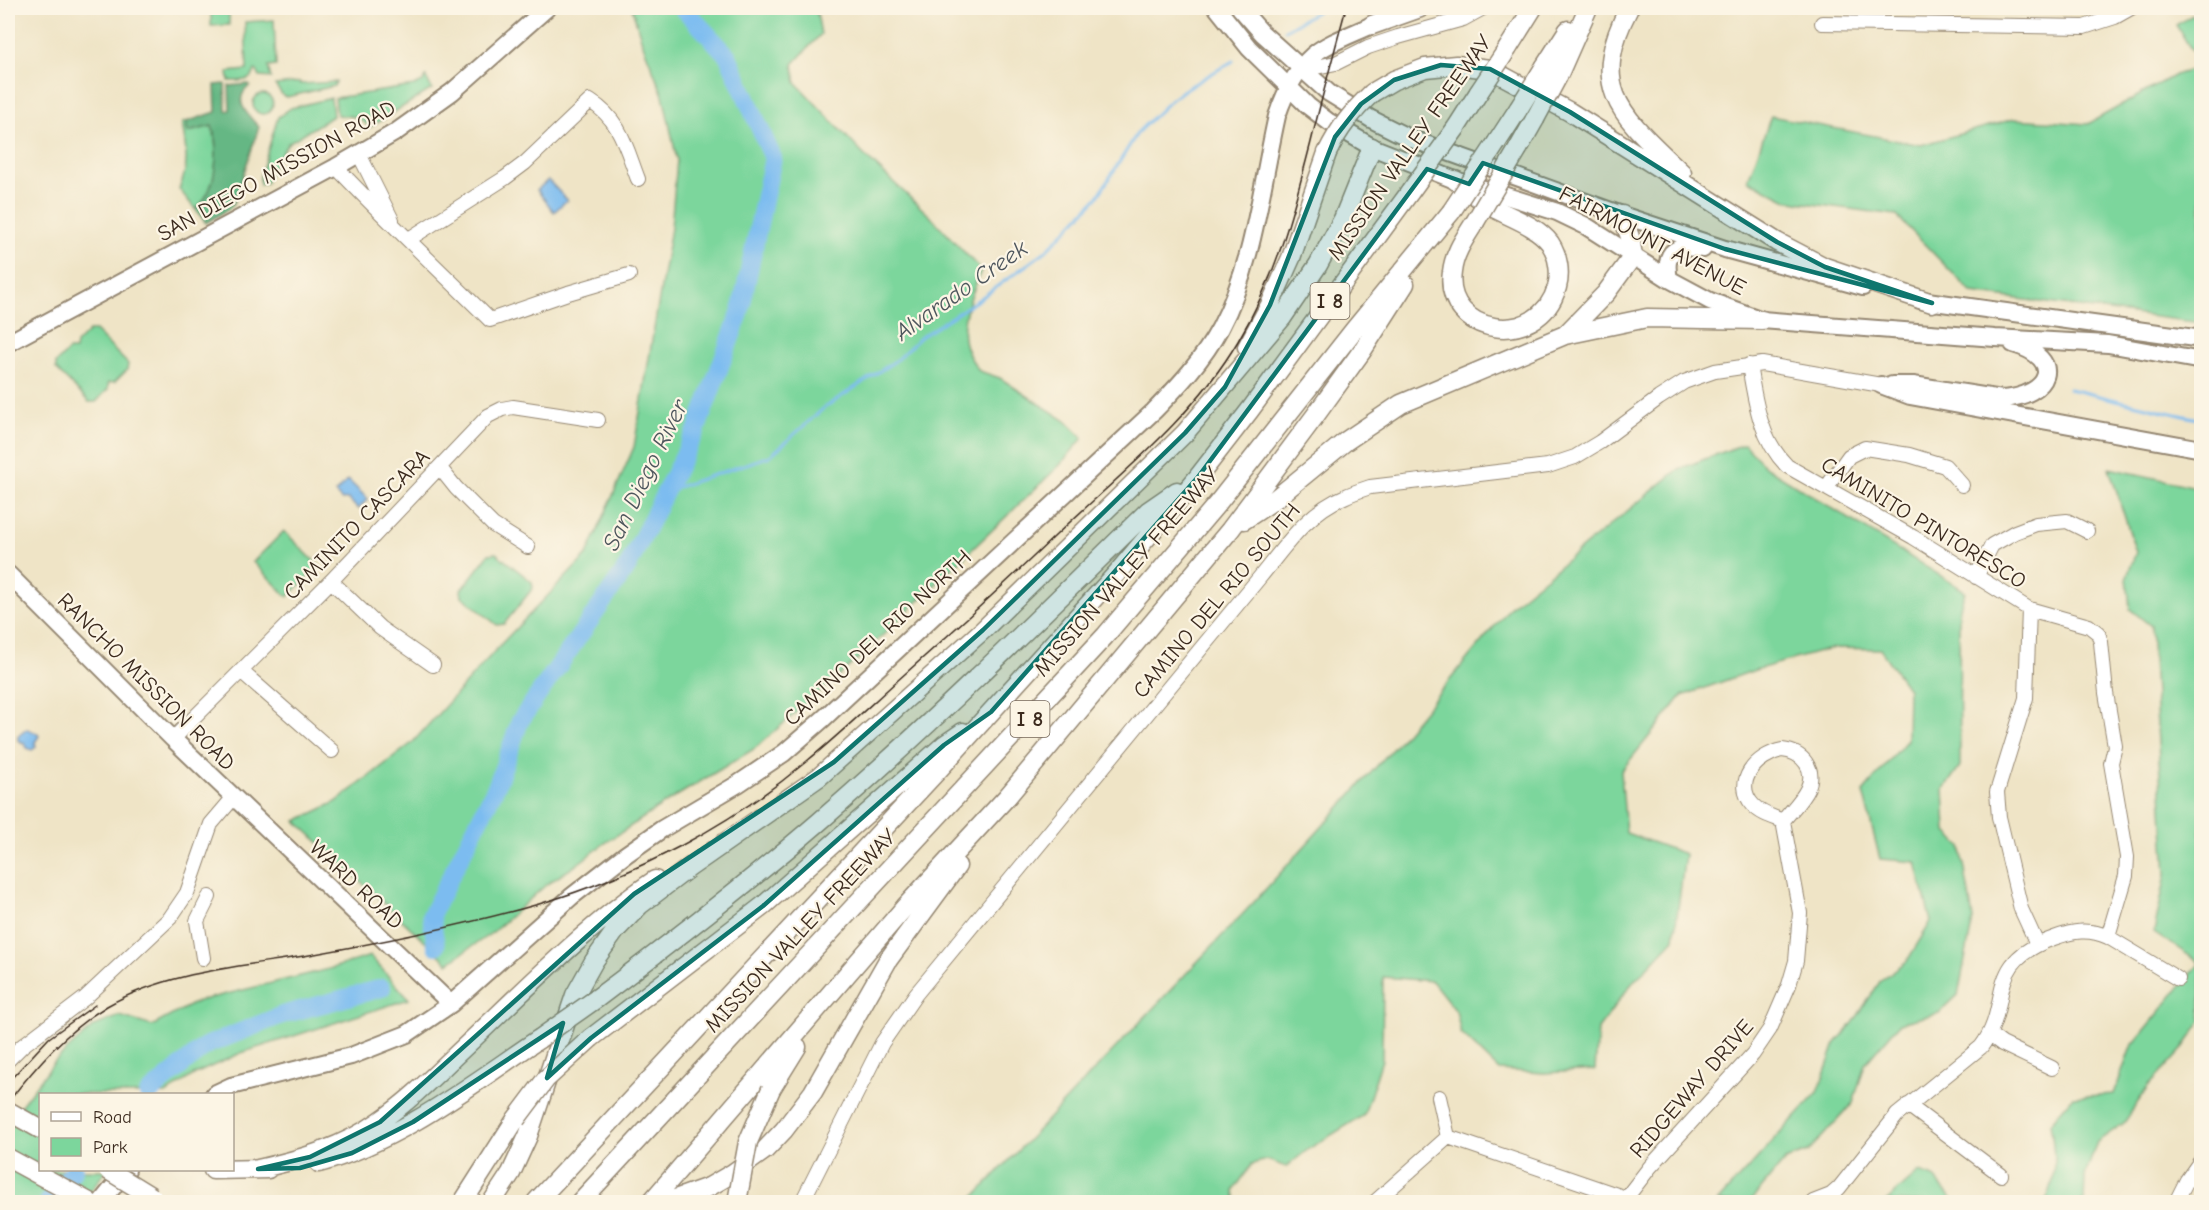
<svg xmlns="http://www.w3.org/2000/svg" width="2209" height="1210" font-family="'Comic Neue',sans-serif">
  <style>
    .green { fill: #7cd69c; stroke: #5c805d; stroke-width: 1.5 }
    .forest { fill: #65b784; stroke: #507051; stroke-width: 1.5 }
    .water { fill: #7cbcf0; stroke: #5c7387; stroke-width: 1.5 }
    .lines { fill: none; stroke-linecap: round; stroke-linejoin: round }
    .stream { stroke: #7cbcf0; stroke-width: 3 }
    .river { stroke: #7cbcf0; stroke-width: 18 }
    .minor-casing { stroke: #958772; stroke-width: 16 }
    .major-casing { stroke: #958772; stroke-width: 20 }
    .highway-casing { stroke: #958772; stroke-width: 21 }
    .minor { stroke: #fff; stroke-width: 14 }
    .major { stroke: #fff; stroke-width: 16 }
    .highway { stroke: #fff; stroke-width: 18 }
    .tram { stroke: #3b2a1e; stroke-width: 1.5 }
    .highway-bridge-casing { stroke: #958772; stroke-width: 21; stroke-linecap: butt }
    .highway-bridge { stroke: #fff; stroke-width: 18 }
    .marked { fill: #0f766e; fill-opacity: 0.2; stroke: #0f766e; stroke-width: 4.5; stroke-linejoin: round }
    .labels { text-anchor: middle; stroke-width: 4.5; stroke-linejoin: round; paint-order: stroke }
    .shield { fill: #fcf5e5; stroke: #75675a; stroke-width: 1.5 }
    .shield-label { font-size: 21px; font-weight: bold; fill: #3b2a1e }
    .street-label { font-size: 22px; fill: #3b2a1e; stroke: #fcf5e5 }
    .water-label { font-size: 24px; font-style: italic; fill: #4e565d; stroke: #fcf5e5 }
  </style>
  <rect width="100%" height="100%" fill="#fcf5e5"/>
  <filter id="ink" filterUnits="userSpaceOnUse"><feTurbulence type="fractalNoise" baseFrequency=".0167" numOctaves="2"/><feDisplacementMap in="SourceGraphic" scale="12" xChannelSelector="R" yChannelSelector="G"/><feConvolveMatrix kernelMatrix="1 2 1 2 8 2 1 2 1" color-interpolation-filters="sRGB"/></filter>
  <filter id="wash" filterUnits="userSpaceOnUse"><feTurbulence type="fractalNoise" baseFrequency=".008" numOctaves="4" result="noise"/><feDisplacementMap in="SourceGraphic" scale="24" xChannelSelector="R" yChannelSelector="G"/><feGaussianBlur stdDeviation="1.35" result="paint"/><feColorMatrix in="noise" values="0 0 0 0 0 0 0 0 0 0 0 0 0 0 0 0 0 1.4 0 .05"/><feComposite in="paint" operator="in"/></filter>
  <g filter="url(#wash)">
    <rect width="100%" height="100%" fill="#efe4c6"/>
    <path class="green" d="M211,8h18v17l-18,1z
      M632,8h184l5,26 -28,30 3,19 67,71 68,63 50,53c-8,24 -25,54 -14,80 2,7 8,14 12,21l21,7 66,43 17,17 -23,27 -202,194 -104,90 -84,51 -65,43 -30,23 -28,18 -54,48 -45,31 -152,-142 40,-19 76,-59 89,-99 86,-89 47,-108 37,-219 6,-68 -14,-65 -21,-53z
      M2201,10v35l-9,6 -16,-26z
      M274,20l2,46 -8,1 3,11 -11,-1 -3,-6 -2,-1c-2,12 -16,11 -26,11l-1,-9 19,-2 -2,-48z
      M2201,67v256l-229,-30 -76,-78 -107,-14 -41,-21 23,-64 150,29 93,-26 74,5 87,-49z
      M426,77l6,12 -62,38 -13,-10 -20,-2 -2,-17 79,-12 9,-4z
      M300,82v2l36,-2 -2,4 -47,11 -4,-1 -8,-11z
      M253 104a10 10 0 1 1 20 0a10 10 0 1 1-20 0Z
      M331,98l2,18 -45,27 -15,23 -7,17 -6,2v-9l18,-59 13,-9z
      M186,122l2,10 24,-6c6,21 6,53 -7,72 -2,4 -6,8 -10,11l-16,-20c11,-24 7,-40 3,-66z
      M89,331h6l33,33 -1,6 -12,12 -7,1v6l-12,13h-7l-33,-33v-6l13,-13h6l1,-6z
      M1744,444l22,23 199,124 -6,20 1,155 -16,23 2,42 15,15 12,73 -15,76 -19,18 -39,10 -35,41 -12,39 -45,49 -23,8 -35,42h-33l101,-110 17,-48 18,-21 28,-43 26,-19 24,-39 -15,-60 -36,-3 -17,-67 44,-52 1,-51 -28,-40 -46,-1 -79,22 -73,26 -61,75 5,62 59,21 -11,85 -45,48 -31,42 -3,41 -51,3 -45,-3 -38,-37 -5,-22 -24,-30 -49,-4 -1,83 -18,55 -54,33 -24,19 -19,-7 -15,4 -18,26 2,12h-271l11,-7 279,-294 140,-155 117,-141 167,-136z
      M2109,468l92,20v534l-20,29 -33,36 -24,36 -27,19 -12,34 -1,26h-40c15,-18 10,-56 6,-79l23,-26 41,-3 17,-47 69,-84 -46,-31 12,-57 -15,-249 -21,-17 -3,-32 9,-25z
      M284,531l35,35 -31,31 -35,-35z
      M496,553l36,29 1,6 -29,36 -7,1 -35,-29 -1,-6 28,-36z
      M370,956l39,43 -168,54 -46,21 -29,20h-126v76h66l-23,32h-75v-80l47,-61 39,-35 26,-10 32,10 46,-25 131,-32z
      M1919,1172l15,5 20,25h-69z"/>
    <path class="forest" d="M225,84l1,27 4,-1 -1,-24 19,-2 2,2c-19,14 -2,29 9,41l-25,76 -5,6 -23,14 -11,-14c4,-3 8,-7 10,-11 12,-18 14,-52 7,-72l-24,6 -2,-10 30,-10 -1,-27z"/>
    <path class="water" d="M548,180l19,20 -13,12 -17,-22z
      M348,480l20,19 -10,10 -10,-10 -6,1 -7,-7z
      M27,729l10,4 2,3 -4,6 1,5 -4,3 -5,-2 -2,-4 -7,-4v-4z"/>
    <g class="lines">
      <path class="stream" d="M1285,30l38,-22
        M2069,389l133,31
        M666,491l104,-35 54,-48 71,-47 27,-25 59,-38 65,-47 51,-53 41,-66 9,-9 24,-23 13,-10 49,-29"/>
      <path class="river" d="M436,946l-5,-31 66,-130 23,-64 108,-155 68,-135 44,-118 33,-155 -45,-102 -45,-48
        M148,1094l57,-48 77,-31 100,-27
        M48,1202l26,-32"/>
    </g>
  </g>
  <g filter="url(#ink)">
    <g class="lines">
      <g class="minor-casing">
        <path id="minor" d="M1822,23l262,4 31,-10 16,-9
          M1301,70l35,-7 32,-16 30,-10 65,-18 20,-11
          M359,154l33,66
          M336,167c50,53 103,102 154,153l78,-27 61,-18
          M409,239l96,-61 20,-15 65,-62c31,19 36,47 48,78
          M1749,365c6,36 11,74 38,101l126,71 116,72 60,17 9,7 3,9 5,51 9,53 -4,17 16,94 -1,19 -18,61c-19,-9 -35,-6 -54,1 -72,25 -40,65 -73,109l-84,68 -58,73 -8,7 -18,7
          M440,468l16,20 37,37 35,22
          M1826,488l23,-32 16,-8 44,7 36,11 17,19
          M1976,577l16,-32 23,-13 21,-8 31,-3 20,10
          M331,581l49,47 53,37
          M2029,609l-3,89 -29,94 2,25 22,92 16,35
          M241,671l91,80
          M173,739l158,-158 157,-165 14,-7 11,-2 85,13
          M1782,750c10,1 18,4 24,13 15,21 -12,43 -23,58 -10,-4 -22,-7 -30,-16 -21,-23 4,-50 29,-55z
          M2108,937l70,42
          M203,958l-6,-37 12,-24
          M1990,1035l12,9 50,24
          M8,1060l14,-14 63,-48 85,-80 17,-25 24,-69 23,-27
          M1439,1097l9,40
          M1908,1105l93,70
          M1448,1137l178,61
          M802,1202l80,-159 34,-49 344,-417c24,-29 47,-65 84,-80 8,-4 17,-7 26,-10l178,-21 27,-9 25,-15 59,-44 25,-16 31,-11 47,-7 119,21
          M1375,1202l73,-65
          M1623,1202l27,-35 103,-113 17,-25 19,-44 7,-24 4,-48 -17,-92
          M2176,1202l11,-22 15,-21"/>
      </g>
      <g class="major-casing">
        <path id="major" d="M1217,8l32,40 59,58 21,16 43,25 83,33 102,32 29,14 83,53 41,22 52,19 233,18 113,6 94,17
          M1240,8l22,25 67,60 42,26 38,19 213,77 103,34 138,38
          M1669,279c-6,-31 9,-34 34,-30
          M1920,300l282,39
          M8,343l328,-176 60,-35 56,-40 95,-84
          M1881,385l29,11 292,53
          M1892,385h21l89,14c48,-3 64,-40 11,-55
          M8,574l165,165 278,265
          M214,1094l17,-8 120,-30 56,-22 44,-30 120,-107 54,-42 37,-26 76,-45 46,-31 39,-34 331,-308c24,-25 49,-51 66,-83 34,-64 41,-141 57,-212 7,-21 19,-46 36,-61 16,-13 40,-21 59,-30
          M101,1202l26,-32"/>
      </g>
      <g class="highway-casing">
        <path id="highway" d="M1629,8c-43,83 -5,109 53,165
          M1372,25l48,-17
          M1508,48l25,-40
          M1545,66l23,-36
          M1558,76l30,-68
          M1372,93l22,-13 31,-12 31,-3 34,4 80,43 207,130 48,25 107,36
          M1456,128l23,-36
          M1497,142l22,-34
          M1518,149l17,-30
          M1455,180c13,9 24,19 37,27 19,11 44,18 58,36 8,12 11,30 7,44 -18,64 -114,48 -105,-15 2,-19 13,-34 23,-50
          M1565,335l41,-42 27,-37 -3,-19 -8,-22
          M1247,347l23,-42 21,-47 36,-105
          M1244,520l30,-20 72,-59 55,-37 164,-69 82,-17 115,2
          M596,999c76,-57 151,-115 223,-177 114,-99 221,-205 329,-311l29,-20
          M591,1038l172,-132 181,-161 19,-13
          M771,1089l26,-42
          M8,1111l32,18
          M8,1158l81,44
          M319,1163c82,-23 150,-77 220,-124
          M258,1169c44,-10 84,-21 122,-48 28,-19 52,-43 76,-66 64,-60 127,-126 199,-175
          M213,1170l55,-1
          M463,1202l53,-83
          M492,1202l19,-29 17,-37 47,-141 19,-34 22,-31 24,-25 50,-38 129,-90 164,-147 202,-197 97,-115 36,-53 25,-46 29,-72
          M536,1202l404,-434 177,-195 81,-96 52,-67 160,-218
          M580,1202l525,-566 112,-132 137,-174 97,-118
          M651,1202l254,-295 102,-110 223,-267 85,-114 47,-65 43,-67
          M667,1202l42,-15 24,-14 32,-23 19,-20 29,-38 75,-132 69,-94"/>
      </g>
      <use href="#minor" class="minor"/>
      <use href="#major" class="major"/>
      <use href="#highway" class="highway"/>
      <path class="tram" d="M8,1082l41,-44 46,-33
        M8,1102c28,-36 59,-72 99,-96 59,-34 131,-39 197,-50 79,-14 158,-30 235,-52 97,-29 191,-78 268,-143 31,-25 60,-53 90,-80 53,-47 106,-95 157,-144 64,-61 139,-119 184,-196 39,-66 54,-125 73,-199 11,-45 23,-90 35,-134"/>
      <g class="highway-bridge-casing">
        <path id="highway-bridge" d="M1479,92l29,-44
          M1519,108l26,-42
          M1535,119l23,-43
          M1327,153c12,-25 26,-42 45,-60
          M1410,192l46,-64
          M1451,212l46,-70
          M1475,222l43,-73
          M539,1039l57,-40
          M516,1119l30,-40 45,-41
          M108,1170l44,27
          M737,1202l11,-60 23,-53"/>
      </g>
      <use href="#highway-bridge" class="highway-bridge"/>
    </g>
  </g>
  <path class="marked" d="M1441,65l49,4 80,43 207,130 48,25 107,36 -207,-54 -242,-86 -14,21 -42,-15 -229,308 -207,235 -47,33 -181,161 -172,132 -44,40 16,-55 -150,99 -61,31 -52,15 -42,1 52,-12 70,-35 254,-228 200,-132 149,-132 202,-197 40,-46 45,-82 65,-168 26,-33 33,-24z"/>
  <g class="labels">
    <g class="shield">
      <rect x="1310.5" y="283" width="39" height="36" rx="4.5"/>
      <rect x="1010.5" y="701" width="39" height="36" rx="4.5"/>
    </g>
    <g class="shield-label">
      <text x="1330" y="308">I 8</text>
      <text x="1030" y="726">I 8</text>
    </g>
    <g class="street-label">
      <text transform="translate(1409 147) rotate(-55)" y="8">MISSION VALLEY FREEWAY</text>
      <text transform="translate(276 170) rotate(-29)" y="8">SAN DIEGO MISSION ROAD</text>
      <text transform="translate(1653 240) rotate(28)" y="8">FAIRMOUNT AVENUE</text>
      <text transform="translate(1924 522) rotate(31)" y="8">CAMINITO PINTORESCO</text>
      <text transform="translate(356 524) rotate(-46)" y="8">CAMINITO CASCARA</text>
      <text transform="translate(1126 571) rotate(-49)" y="8">MISSION VALLEY FREEWAY</text>
      <text transform="translate(1216 600) rotate(-50)" y="8">CAMINO DEL RIO SOUTH</text>
      <text transform="translate(877 637) rotate(-43)" y="8">CAMINO DEL RIO NORTH</text>
      <text transform="translate(147 681) rotate(45)" y="8">RANCHO MISSION ROAD</text>
      <text transform="translate(357 884) rotate(43)" y="8">WARD ROAD</text>
      <text transform="translate(800 930) rotate(-47)" y="8">MISSION VALLEY FREEWAY</text>
      <text transform="translate(1691 1088) rotate(-49)" y="8">RIDGEWAY DRIVE</text>
    </g>
    <g class="water-label">
      <text transform="translate(961 290) rotate(-35)" y="8">Alvarado Creek</text>
      <text transform="translate(645 475) rotate(-64)" y="8">San Diego River</text>
    </g>
  </g>
  <rect width="2209" height="1210" fill="none" stroke="#fcf5e5" stroke-width="30"/>
  <rect x="39" y="1093" width="195" height="78" fill="#fcf5e5" stroke="#afa495" stroke-width="1.5"/>
  <rect x="51" y="1112" width="30" height="9" fill="#ffffff" stroke="#afa495" stroke-width="1.5"/>
  <text x="93" y="1123" font-size="18" fill="#3b2a1e">Road</text>
  <rect x="51" y="1138" width="30" height="18" fill="#7cd69c" stroke="#afa495" stroke-width="1.5"/>
  <text x="93" y="1153" font-size="18" fill="#3b2a1e">Park</text>
</svg>
